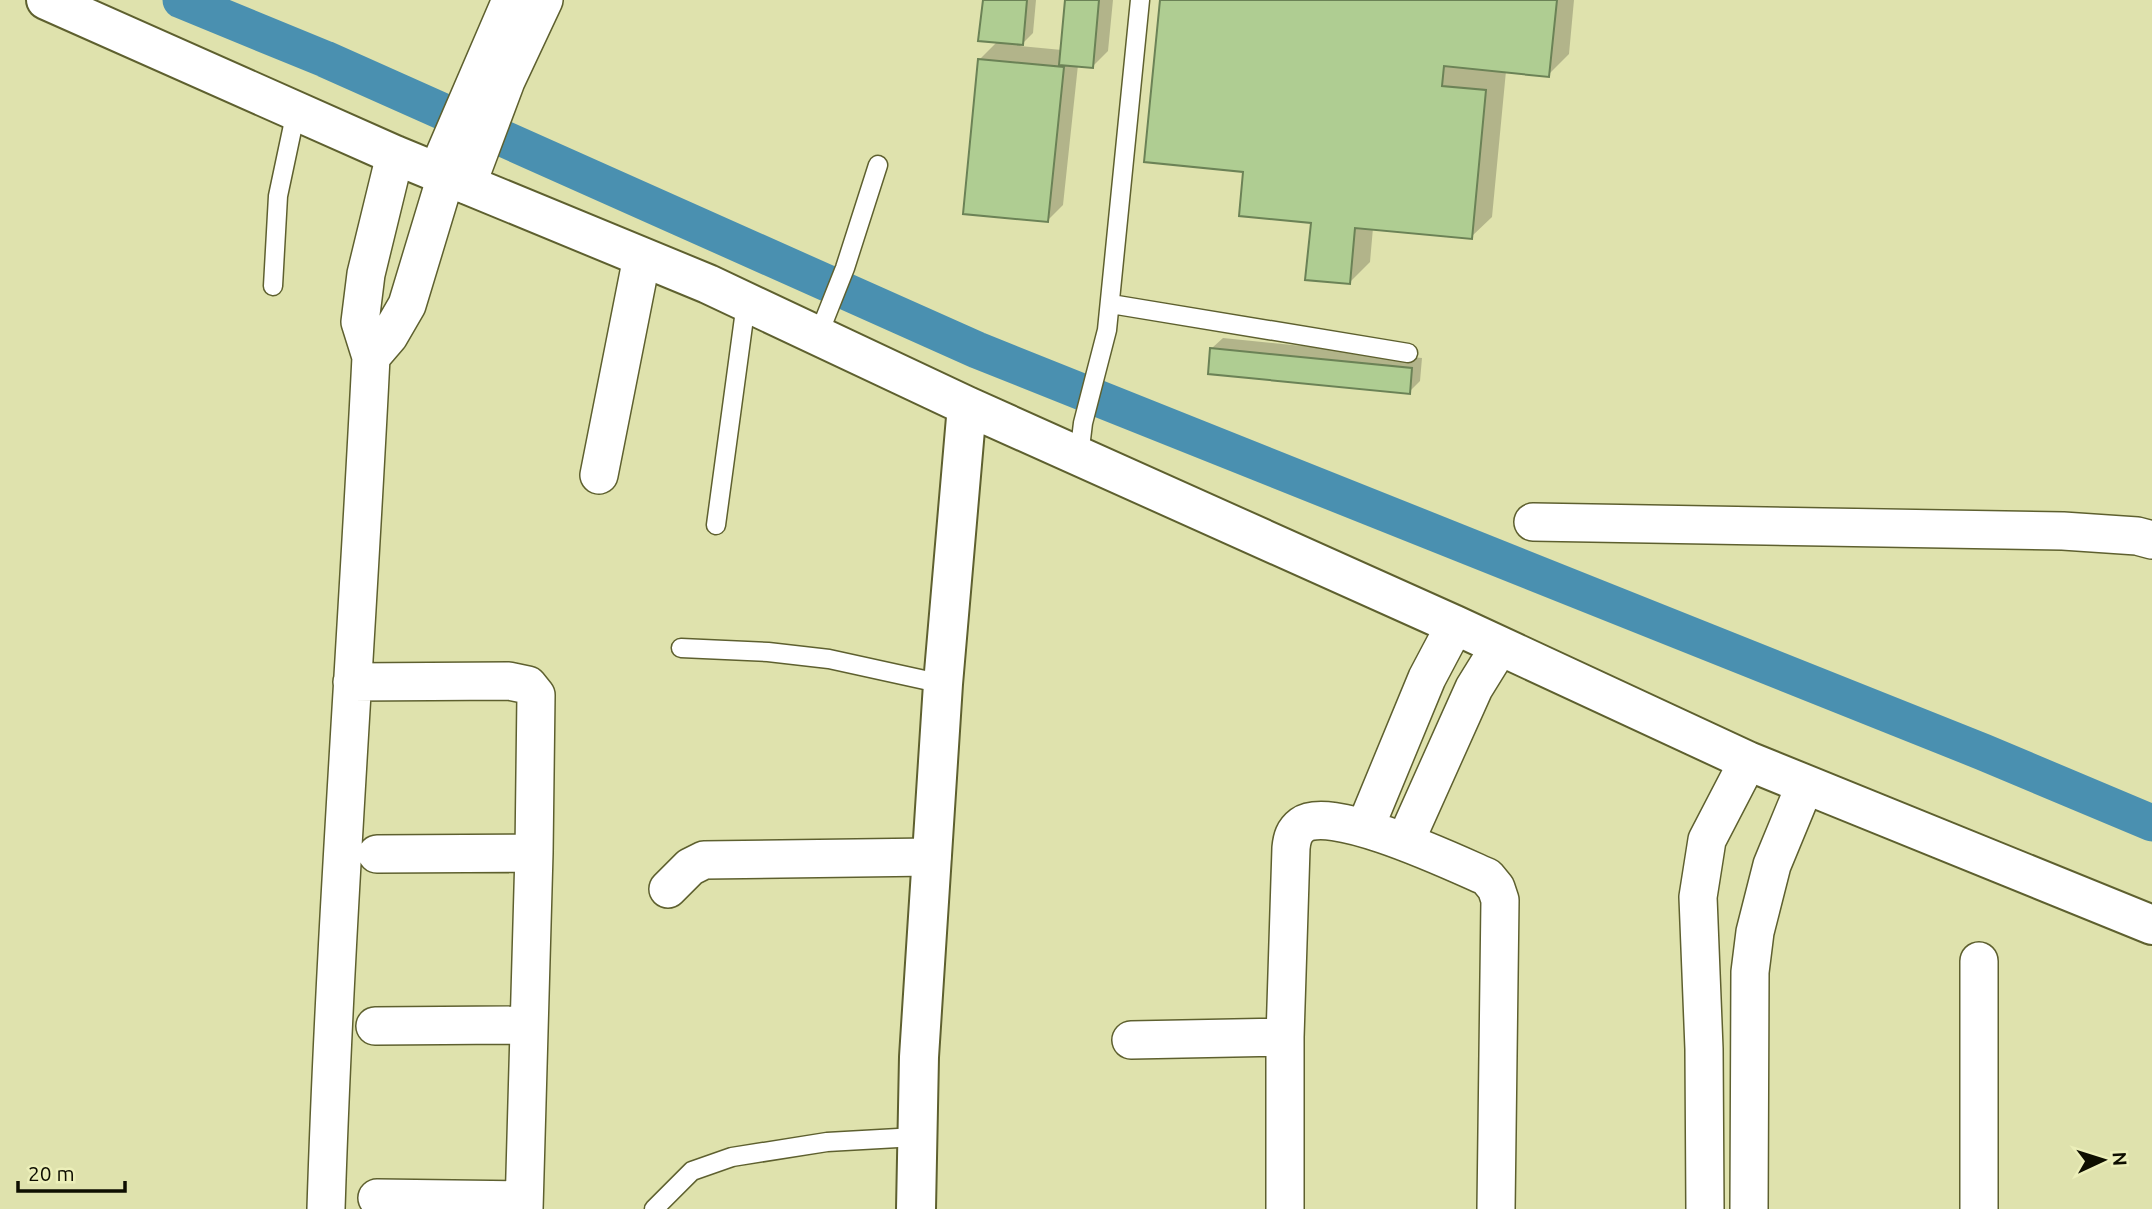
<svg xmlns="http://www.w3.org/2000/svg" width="2152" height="1209" font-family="Ubuntu,sans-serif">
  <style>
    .shadow { fill: #0003 }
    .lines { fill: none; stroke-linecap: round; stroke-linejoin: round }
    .canal { stroke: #4a90b0; stroke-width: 37 }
    .building { fill: #afcd92; stroke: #6b8256; stroke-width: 2 }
    .lane-casing { stroke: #5e602f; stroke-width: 21 }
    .street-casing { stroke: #5e602f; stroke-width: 40 }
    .secondary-casing { stroke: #5e602f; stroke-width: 42 }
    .lane { stroke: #fff; stroke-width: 18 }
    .street { stroke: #fff; stroke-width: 37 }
    .secondary { stroke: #fff; stroke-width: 38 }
  </style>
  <rect width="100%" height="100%" fill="#dfe2ad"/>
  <path class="shadow" d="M984,0h52l-3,33 -13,13 42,4 5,-50h46l-5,51 -16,16 -14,-2 -15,140 -16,16 -67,-162 18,-18z
    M1161,0h413l-5,54 -21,21 -42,-4 -14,146 -21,20 -98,-9 -3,34 -21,21 -36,-62 -68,-51z
    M1223,338l199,20 -2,23 -11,11 -197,-44z"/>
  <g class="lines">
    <path class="canal" d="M181,0l144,59 652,291 1006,402 169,71"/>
  </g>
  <path class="building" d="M983,0h44l-4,45 -45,-4z
    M1065,0h34l-6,68 -34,-3z
    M1160,0h397l-8,77 -105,-11 -2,20 44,4 -14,149 -117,-11 -5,56 -45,-4 6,-57 -72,-7 4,-44 -99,-10z
    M978,59l86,8 -16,155 -85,-8z
    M1210,348l202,20 -2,26 -202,-20z"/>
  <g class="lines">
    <g class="lane-casing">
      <path id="lane" d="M273,286l5,-90 18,-85
        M1111,304l297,49
        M818,336l27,-68 33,-103
        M1079,456l4,-33 24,-93 33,-330
        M716,525l30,-222
        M681,648l87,4 61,7 114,25
        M654,1209l38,-38 40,-14 95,-15 89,-5"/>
    </g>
    <g class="street-casing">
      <path id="street" d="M437,172l74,-172
        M467,185l39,-104 38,-81
        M371,357l18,-21 18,-31 39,-129
        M599,475l43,-218
        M1533,522l530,9 74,5 15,4
        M352,682l157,-1 19,4 8,10 -2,158 -10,356
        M1365,828l62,-150 28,-53
        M1405,842l69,-154 26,-42
        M377,854l157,-1
        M668,889l22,-22 14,-7 228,-3
        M375,1026l154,-1
        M1131,1040l154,-3
        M377,1198l147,2
        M326,1209c9,-284 31,-568 45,-852l-11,-35 6,-48 29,-119
        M1285,1209v-172l6,-189c1,-10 3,-17 11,-23 29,-21 153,38 185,52l9,11 4,12 -4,309
        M1705,1209l-1,-160 -6,-152 9,-57 41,-79
        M1749,1209l1,-237 5,-40 17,-67 33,-80
        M1979,1209v-248"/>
    </g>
    <g class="secondary-casing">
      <path id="secondary" d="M46,0l349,155 313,129 259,122 488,219 293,136 404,164
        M916,1209l3,-152 24,-373 24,-278"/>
    </g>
    <use href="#lane" class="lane"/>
    <use href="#street" class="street"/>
    <use href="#secondary" class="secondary"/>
  </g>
  <g transform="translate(2103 1160) rotate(86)" stroke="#ecefb9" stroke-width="5" paint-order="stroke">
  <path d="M0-5L12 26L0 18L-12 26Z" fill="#0e0e00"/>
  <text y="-10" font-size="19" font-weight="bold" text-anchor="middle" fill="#0e0e00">N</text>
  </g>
  <path d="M18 1181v10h107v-10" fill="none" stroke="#0e0e00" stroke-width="3.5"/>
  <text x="28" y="1181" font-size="21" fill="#0e0e00" stroke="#ecefb9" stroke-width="5" paint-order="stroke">20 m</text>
</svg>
